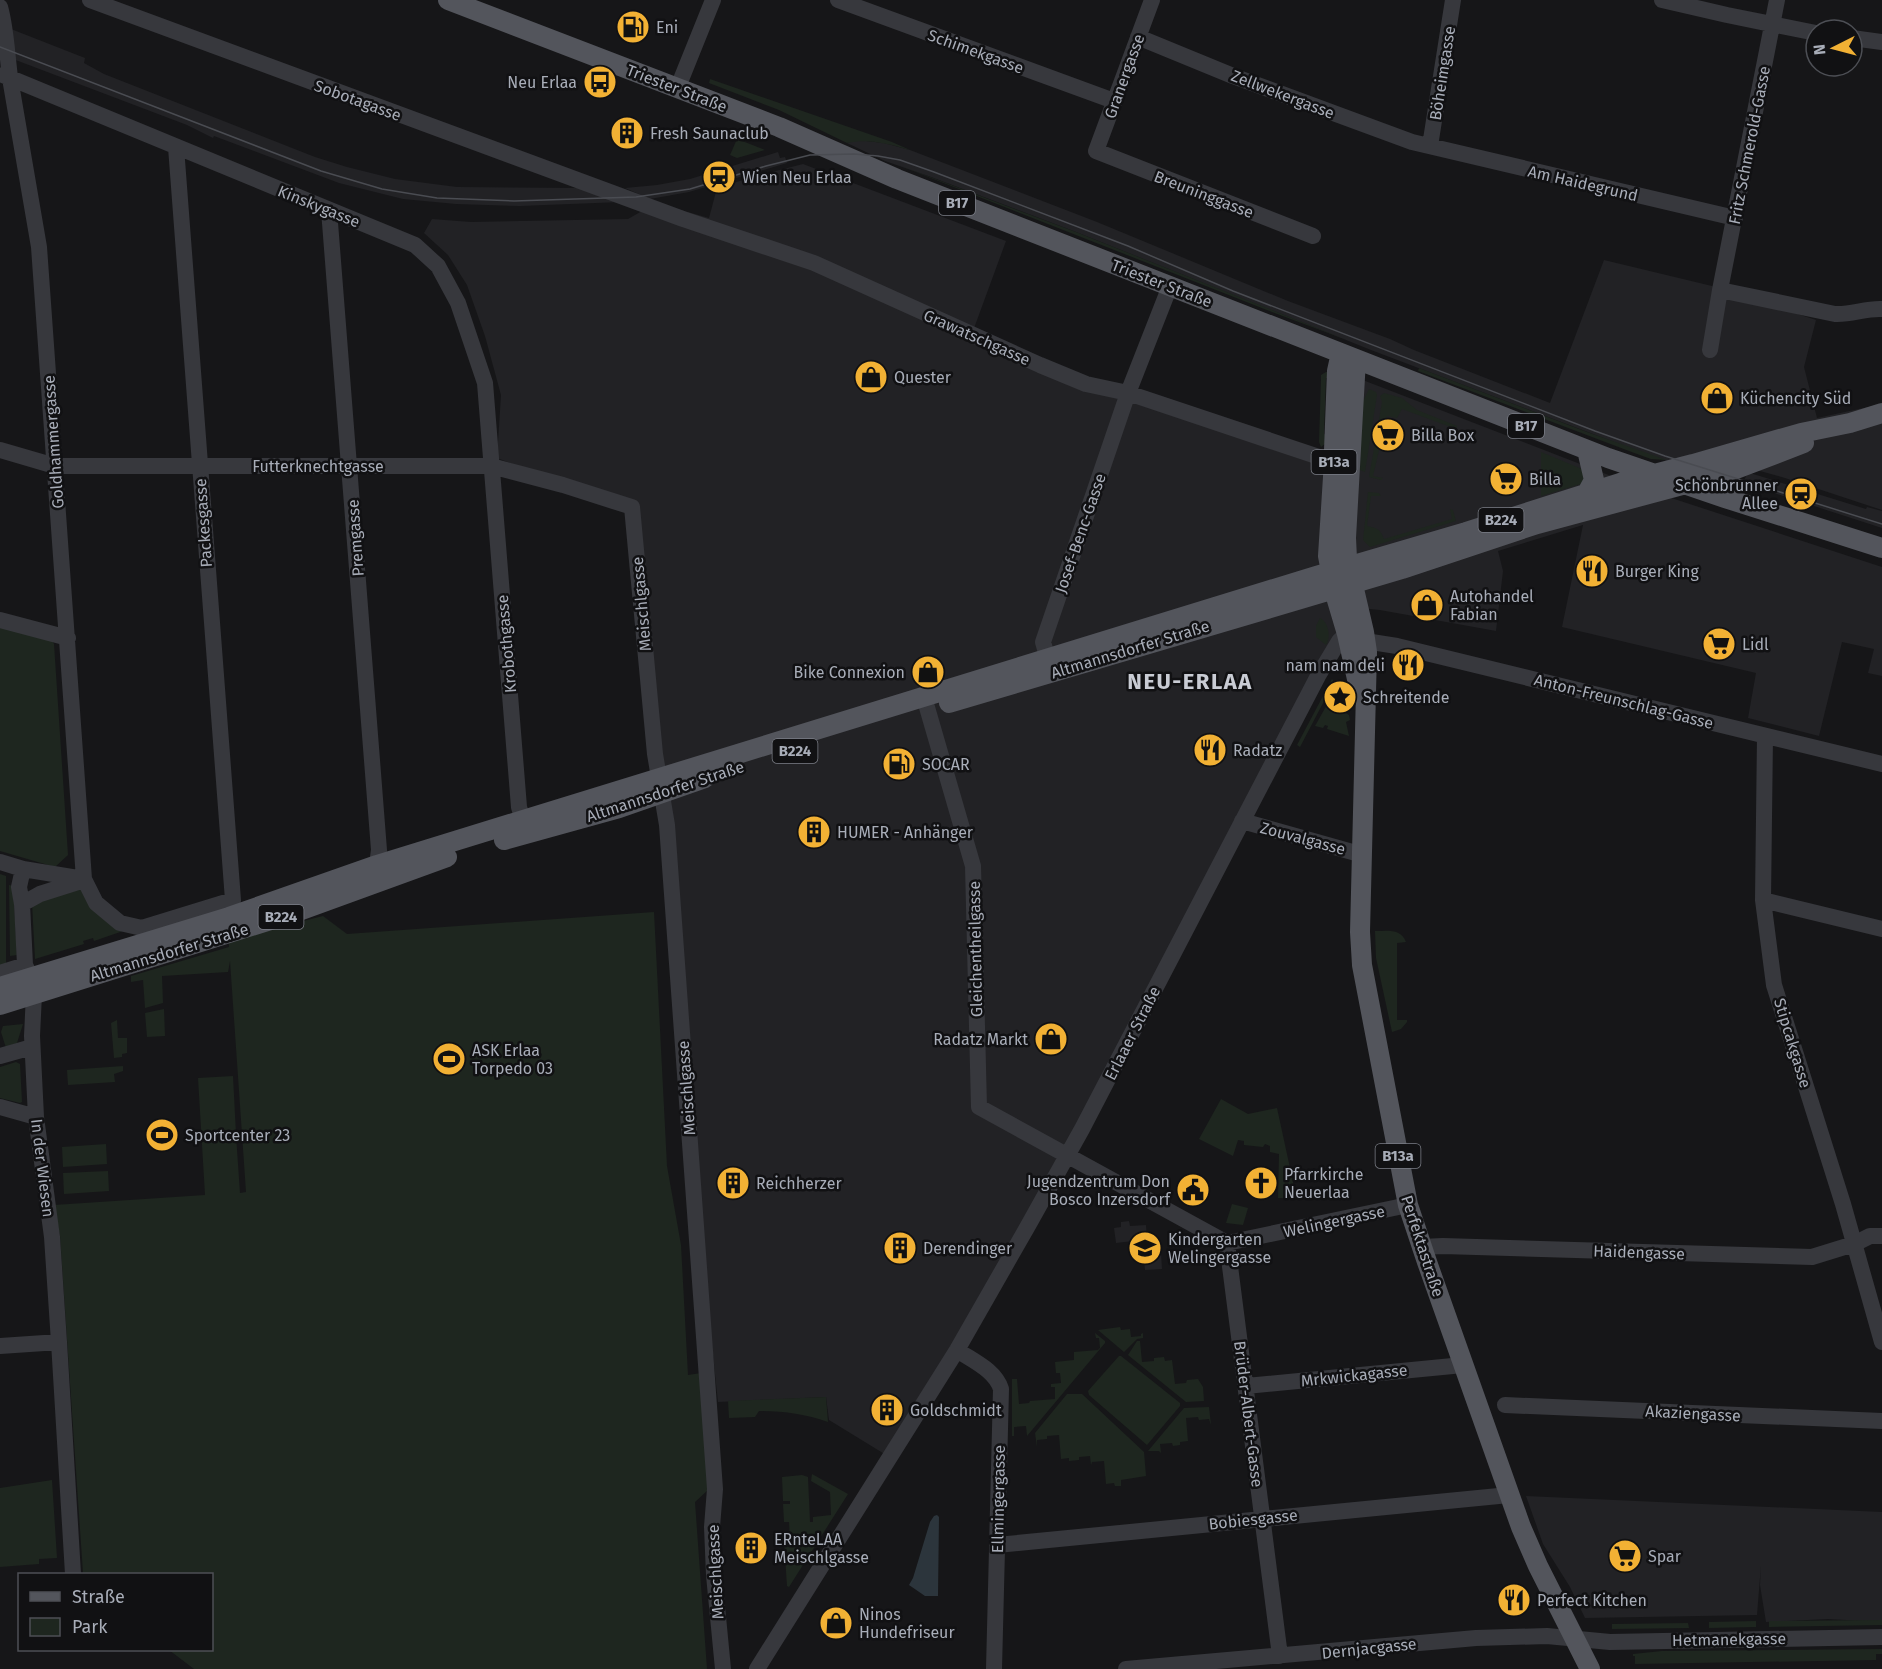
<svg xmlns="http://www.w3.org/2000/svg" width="1882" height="1669" font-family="'Fira Sans',sans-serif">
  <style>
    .built { fill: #222225 }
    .green { fill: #1e261f }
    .water { fill: #2c353c }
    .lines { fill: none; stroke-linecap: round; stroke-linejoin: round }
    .minor { stroke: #37383d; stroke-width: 16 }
    .major { stroke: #53555c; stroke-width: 20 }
    .tram { stroke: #4a4c52; stroke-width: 1.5 }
    .labels { text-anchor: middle; stroke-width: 5; stroke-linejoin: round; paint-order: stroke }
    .shield { fill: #111113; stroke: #7b7e86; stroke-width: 1.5 }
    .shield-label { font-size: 15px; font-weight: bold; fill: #a8adb8 }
    .poi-label { font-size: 16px; fill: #a8adb8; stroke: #111113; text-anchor: start }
    .street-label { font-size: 16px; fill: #a8adb8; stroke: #111113 }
    .district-label { font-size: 22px; font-weight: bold; letter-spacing: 1.5px; fill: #c9ccd4; stroke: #111113 }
  </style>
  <rect width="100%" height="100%" fill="#161618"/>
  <path class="built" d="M11,29l74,29 -1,5 20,11 211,83 32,10 48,12 62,8 124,1 40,14 -101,4 -64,-2 -53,-5 -64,-16 -125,-47 -1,2 -26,-13 -174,-66z
    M857,140l27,3 26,7 187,72 191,79 102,38 24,11 136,53 54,-143 108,26 104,34 -12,47 13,51 65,-14v106l-97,-32 -87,-24 -28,8 -40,-14 -259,-98 -295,-118 -145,-55 -46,-16 -38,-18z
    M778,152l2,6 5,-1 2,6 -98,29 -39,7 -25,-11 32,-3 33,-6z
    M803,164l203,77 -33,90 155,62 205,69 9,-90 308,119 232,76v109l-14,-3 6,-24 -32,-7 -23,94 -71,-18 8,-45 -194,-46 21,-102 -85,26 5,20 -7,60 -116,-21 -41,-4 8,28 -265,495 -191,329 -62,-38 -3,-23 -108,5 -52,-491 -2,-129 -35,-273 -132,-51 4,-63 -16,-59 -18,-51 -19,-30 -24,-22 8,-14 39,3 157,-3 28,-16 53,15 8,-30 39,-12 1,3 7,-3v-2z
    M1750,473l116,36 1,-2 15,4v17l-139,-45 3,-7z
    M1129,1221l1,5 16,-1 2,29 13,-1 1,16 -17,1 -3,-30 -26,3 -2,-15 7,-1v-5z
    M1526,1496l356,16v110l-54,-3 -62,3 -6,-37 1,-20 -4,50 -172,3 -15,-31 -27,-43z"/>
  <path class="green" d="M710,79l182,63 18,8c-21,-6 -41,-12 -63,-7l-68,-33 -70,-27z
    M737,139l28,11 -28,8 -7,-3z
    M898,165l178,67 271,108 -75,-28z
    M1419,368l168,64 80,28 -16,-1 -22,-8 -211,-80z
    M1326,372h3l-1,6h-2l-2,56 3,1 -1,8 -5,4 -2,-5 2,-63v-4z
    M1369,389l7,3 1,3 -12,77 -5,-2 2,-67z
    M1384,393l18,5 15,12 40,16 -1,3 -54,-20 -5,9 -10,-2 -14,60 10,2 -2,2 -12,-3 13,-75 -2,-6z
    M1541,452l41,17 3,3 -1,11 -43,13z
    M1368,492l11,1 2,3h-10l-4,30c10,2 13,3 17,13l68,-20 -2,-10 3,1 3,11 -86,26 -7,-7z
    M1320,618c9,4 11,20 6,27l-10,-8v-11z
    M0,627l52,14 2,3 14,211 -13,12 -55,-16z
    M1332,679l2,3 -34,65 -3,-2z
    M1336,691l5,3 3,18 5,3 1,5 -4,2 3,14 -22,-7 1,-3 -3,-1 -2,3 -8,-2 18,-32z
    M0,874l6,2v88l-6,2z
    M9,885l4,1 4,69 -7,1z
    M81,889l45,41 -32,11 -1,-3 -10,3 1,3 -49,15 -3,-56z
    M654,912l13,254 14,79 7,130 13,-2 7,117 -13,12 12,167h-513l-25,-19h43v-76h-129v-1l-23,-337 -6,-31 151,-10 -7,-117 35,-2 3,58 -19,1h19l4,58 6,-1 -16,-231 -2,11 -66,4 1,27 -18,5 -2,-28 -12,2v-6l98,-29v-7l94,-24 24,18z
    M1375,931c12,0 26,-3 31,11l-9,1v77h10v2l-6,7 -9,3 -16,-74z
    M164,1009l1,27 -18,1 -2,-24z
    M117,1020l1,18h9v15l-5,1v3l-8,1 -3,-35z
    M23,1024l-6,19 -11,5 -5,-16 2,-6z
    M16,1062l4,2 2,38 -2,1 -20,-5v-31z
    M123,1066v5l-9,3 1,8 -47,3 -1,-15z
    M1221,1099l27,15 29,-6 18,83 -8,-1v8h-9l1,-44 -9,-2v-6l-5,-2 -2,3 -19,-2v-4l-6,-1 -5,16 -34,-17z
    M106,1144l1,20 -44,3 -1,-20z
    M108,1171l1,20 -45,3 -1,-21z
    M1232,1204l16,4 -5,17 -17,-2z
    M1120,1327l1,3 9,-1 1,8 10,-1v-2l2,-1v5l-6,1 -13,13 -26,-22z
    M1095,1333l10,8v2l-78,93 -1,-10 -12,1v9h-2v-57h5l2,25 10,-1 1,-2 25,-2v-12h-4v-3l10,-1 -1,-10h-4l-1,-11 19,-2v-8l24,-2 2,-2 -1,-10h-3z
    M1137,1341h3l2,21 12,-1v-3l10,-1 1,4 7,-1 3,24 11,-1 1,-3 11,-1 5,8 1,14 -18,1 -58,-47z
    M1119,1356h2l59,47v3l-33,39 -58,-50 -1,-4z
    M1067,1394h15l62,58 2,24 -25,4v6h-6l-1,-3 -8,1 -2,-23 -12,1 -1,3 -1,-9 -11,1v3l-10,1v-3l-8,1 -2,-24 -12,1v3l-10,1v7l-2,-14z
    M826,1397l2,25c-23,-8 -44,-11 -69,-11l-4,6 -26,1 -1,-17z
    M1209,1407l2,18 -2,-6 -10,1 -1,-3 -12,1 2,23 -8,1v3l-7,1 -1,-3 -12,1 1,9 -2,-2h-11l36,-43z
    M812,1474l36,20 -59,93 -2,-1 -3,-45 6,-1 -1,-18h-5l-1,-18h7v-3h-7l-1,-24 20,-2 6,2 2,45h3v-5l18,-2 -1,-23 -19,-11z
    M52,1480l5,78 -18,1v5l-39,3v-79z
    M1882,1620v5l-113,2v-6z
    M1756,1621v6l-47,1v-6z
    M1688,1623l1,5 -77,1v-5z
    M1882,1649v5h-6v6l-241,4v-8h-2v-2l29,-3z"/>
  <path class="water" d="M937,1515l2,2 -1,79h-13l-16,-11 4,-7 17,-56 4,-6z"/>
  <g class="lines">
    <path class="minor" d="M90,0l593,219 131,44 226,102 46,19 42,9 206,69
      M838,0l276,101
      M1152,0l-56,151 217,85
      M1662,0l65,15 89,18
      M0,7c7,25 7,52 11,77 9,55 19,109 28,163l45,632 12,24 24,20 22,5 91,-28 -57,-753
      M1138,37l95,39 179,66 323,76
      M1852,38l30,4
      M3,75l412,170 23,21 20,37 27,80 34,424 4,14
      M678,87l35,-87
      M1430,146l23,-146
      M329,210l50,640 -2,15
      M1720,290l115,24c16,1 31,-6 47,-5
      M1710,350l10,-60 57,-290
      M0,450l55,16h436l72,19 69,22 23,247 12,71 48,664 -3,38 2,48 9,94
      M0,620l68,18
      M1365,641l32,5 485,118
      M1051,670l-8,-28 85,-249 42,-107
      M924,697l49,169 6,241 248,136 181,-38
      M1765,736l-2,164 11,85 69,219 39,138
      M1242,821l121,34
      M0,862l23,7 61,10
      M23,869l-4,18 3,17 3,61 6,12 3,17 -2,42 4,81 16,120 7,105
      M1763,900l119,29
      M22,904l18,-10 41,-13
      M0,973l25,-8
      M0,1056l32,-9
      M0,1107l36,10
      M1227,1243l53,413
      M1422,1247l21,-1 369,11 42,-13 16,-8h12
      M0,1346l59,-4 14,232
      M957,1350c16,11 38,20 44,39l-7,280
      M1246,1386l217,-21
      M1505,1405l377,16
      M997,1545l512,-50
      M757,1669l200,-319 72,-126 53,-95 236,-453 21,-35 8,-7
      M1126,1669l350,-31 71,-2 63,6 272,-5"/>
    <path class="major" d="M448,0l331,127 118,52 711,279 117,40 157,50
      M1341,353l-4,18 -4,106 -5,79 8,41 11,37 12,54
      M1356,359l-10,179 1,21 17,73 3,20 -7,280 2,33 46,240 19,57 94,265 17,39 52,103
      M1587,493l7,-13 -7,-30
      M949,703l453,-134 135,-45 186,-50 81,-31
      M504,840l115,-32 86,-30
      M0,987l229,-70 148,-52 939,-289 150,-44 154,-49 73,-19 108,-31 49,-10 32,-10
      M0,1005l293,-92 154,-56"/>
    <path class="tram" d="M0,47l321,124 61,18 55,9 77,3 122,-4 54,-8 76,-23 44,-11 44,-1 24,2 22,4 34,12 194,74 105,45 362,140 70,25 217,68"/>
  </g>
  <defs>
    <g id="fuel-disc" transform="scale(1.725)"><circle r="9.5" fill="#f2b134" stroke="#111113"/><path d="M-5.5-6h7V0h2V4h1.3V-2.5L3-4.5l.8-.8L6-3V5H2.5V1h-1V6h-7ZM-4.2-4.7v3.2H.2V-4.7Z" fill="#111"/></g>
    <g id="bus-disc" transform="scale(1.725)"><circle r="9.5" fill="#f2b134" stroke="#111113"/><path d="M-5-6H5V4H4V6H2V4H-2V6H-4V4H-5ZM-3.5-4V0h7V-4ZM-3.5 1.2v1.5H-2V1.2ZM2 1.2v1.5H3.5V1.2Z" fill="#111"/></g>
    <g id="building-disc" transform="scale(1.725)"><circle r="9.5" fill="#f2b134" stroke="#111113"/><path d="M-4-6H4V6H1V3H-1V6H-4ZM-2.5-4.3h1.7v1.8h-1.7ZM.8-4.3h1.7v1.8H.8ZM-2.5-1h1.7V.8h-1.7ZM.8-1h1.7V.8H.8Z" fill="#111"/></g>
    <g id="station-disc" transform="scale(1.725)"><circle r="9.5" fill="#f2b134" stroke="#111113"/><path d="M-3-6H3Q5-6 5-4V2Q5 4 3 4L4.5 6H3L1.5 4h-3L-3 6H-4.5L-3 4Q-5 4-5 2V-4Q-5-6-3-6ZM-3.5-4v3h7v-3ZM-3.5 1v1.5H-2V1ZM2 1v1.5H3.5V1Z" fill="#111"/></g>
    <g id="shop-disc" transform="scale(1.725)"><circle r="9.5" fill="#f2b134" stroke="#111113"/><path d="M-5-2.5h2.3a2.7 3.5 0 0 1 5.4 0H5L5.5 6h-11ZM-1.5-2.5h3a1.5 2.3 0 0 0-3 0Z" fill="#111"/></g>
    <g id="supermarket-disc" transform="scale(1.725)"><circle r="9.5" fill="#f2b134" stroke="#111113"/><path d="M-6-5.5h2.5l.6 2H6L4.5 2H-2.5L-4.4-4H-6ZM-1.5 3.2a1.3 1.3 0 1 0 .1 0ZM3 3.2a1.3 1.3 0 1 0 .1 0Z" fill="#111"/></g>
    <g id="restaurant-disc" transform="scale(1.725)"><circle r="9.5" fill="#f2b134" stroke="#111113"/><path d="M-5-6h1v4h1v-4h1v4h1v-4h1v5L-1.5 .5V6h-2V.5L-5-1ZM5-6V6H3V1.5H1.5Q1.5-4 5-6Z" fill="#111"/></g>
    <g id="sight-disc" transform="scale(1.725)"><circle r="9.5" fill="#f2b134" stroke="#111113"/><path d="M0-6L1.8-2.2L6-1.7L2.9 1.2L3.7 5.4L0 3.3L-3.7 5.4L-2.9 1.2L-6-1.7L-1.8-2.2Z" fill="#111"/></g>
    <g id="stadium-disc" transform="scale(1.725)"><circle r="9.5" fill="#f2b134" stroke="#111113"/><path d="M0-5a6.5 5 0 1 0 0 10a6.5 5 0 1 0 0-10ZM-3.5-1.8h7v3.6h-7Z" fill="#111"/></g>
    <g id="church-disc" transform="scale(1.725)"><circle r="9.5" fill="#f2b134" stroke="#111113"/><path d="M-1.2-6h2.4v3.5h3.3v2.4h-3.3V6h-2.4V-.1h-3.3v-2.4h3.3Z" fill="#111"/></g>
    <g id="civic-disc" transform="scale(1.725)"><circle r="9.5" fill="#f2b134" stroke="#111113"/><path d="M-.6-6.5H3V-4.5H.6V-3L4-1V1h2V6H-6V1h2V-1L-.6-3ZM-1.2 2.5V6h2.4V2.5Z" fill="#111"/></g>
    <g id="school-disc" transform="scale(1.725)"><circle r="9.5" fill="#f2b134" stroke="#111113"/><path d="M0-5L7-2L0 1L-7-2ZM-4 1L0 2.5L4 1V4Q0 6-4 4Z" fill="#111"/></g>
  </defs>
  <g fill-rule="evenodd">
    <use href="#fuel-disc" x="633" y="27"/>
    <use href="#bus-disc" x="600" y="82"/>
    <use href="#building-disc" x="627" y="133"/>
    <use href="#station-disc" x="719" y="177"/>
    <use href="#shop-disc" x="871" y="377"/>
    <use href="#shop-disc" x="1717" y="398"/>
    <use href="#supermarket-disc" x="1388" y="435"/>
    <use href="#supermarket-disc" x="1506" y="479"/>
    <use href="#station-disc" x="1801" y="494"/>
    <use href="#restaurant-disc" x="1592" y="571"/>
    <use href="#shop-disc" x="1427" y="605"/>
    <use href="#supermarket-disc" x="1719" y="644"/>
    <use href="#restaurant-disc" x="1408" y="665"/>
    <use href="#shop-disc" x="928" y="672"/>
    <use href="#sight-disc" x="1340" y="697"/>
    <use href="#restaurant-disc" x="1210" y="750"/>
    <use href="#fuel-disc" x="899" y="764"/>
    <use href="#building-disc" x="814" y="832"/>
    <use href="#shop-disc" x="1051" y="1039"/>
    <use href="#stadium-disc" x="449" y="1059"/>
    <use href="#stadium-disc" x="162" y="1135"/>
    <use href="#building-disc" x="733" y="1183"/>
    <use href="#church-disc" x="1261" y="1183"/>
    <use href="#civic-disc" x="1193" y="1190"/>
    <use href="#building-disc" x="900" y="1248"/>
    <use href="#school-disc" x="1145" y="1248"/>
    <use href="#building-disc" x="887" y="1410"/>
    <use href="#building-disc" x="751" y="1548"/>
    <use href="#supermarket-disc" x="1625" y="1556"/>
    <use href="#restaurant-disc" x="1514" y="1600"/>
    <use href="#shop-disc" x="836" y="1623"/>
  </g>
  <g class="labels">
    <g class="shield">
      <rect x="939" y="191" width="36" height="24" rx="4.5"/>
      <rect x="1508" y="414" width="36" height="24" rx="4.5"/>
      <rect x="1311.5" y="450" width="45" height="24" rx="4.5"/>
      <rect x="1478.5" y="508" width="45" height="24" rx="4.5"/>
      <rect x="772.5" y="739" width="45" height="24" rx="4.5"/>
      <rect x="258.5" y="905" width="45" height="24" rx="4.5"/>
      <rect x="1375.5" y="1144" width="45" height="24" rx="4.5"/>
    </g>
    <g class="shield-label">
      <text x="957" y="208">B17</text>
      <text x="1526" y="431">B17</text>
      <text x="1334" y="467">B13a</text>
      <text x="1501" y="525">B224</text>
      <text x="795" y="756">B224</text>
      <text x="281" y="922">B224</text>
      <text x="1398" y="1161">B13a</text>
    </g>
    <g class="poi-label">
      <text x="656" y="33">Eni</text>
      <text x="577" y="88" text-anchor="end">Neu Erlaa</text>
      <text x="650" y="139">Fresh Saunaclub</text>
      <text x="742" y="183">Wien Neu Erlaa</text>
      <text x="894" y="383">Quester</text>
      <text x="1740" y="404">Küchencity Süd</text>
      <text x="1411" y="441">Billa Box</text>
      <text x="1529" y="485">Billa</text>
      <text x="1778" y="491" text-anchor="end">Schönbrunner<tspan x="1778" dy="18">Allee</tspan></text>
      <text x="1615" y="577">Burger King</text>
      <text x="1450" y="602">Autohandel<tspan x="1450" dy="18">Fabian</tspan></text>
      <text x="1742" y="650">Lidl</text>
      <text x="1385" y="671" text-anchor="end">nam nam deli</text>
      <text x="905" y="678" text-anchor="end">Bike Connexion</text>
      <text x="1363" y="703">Schreitende</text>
      <text x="1233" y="756">Radatz</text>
      <text x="922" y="770">SOCAR</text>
      <text x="837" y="838">HUMER - Anhänger</text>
      <text x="1028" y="1045" text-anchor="end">Radatz Markt</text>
      <text x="472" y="1056">ASK Erlaa<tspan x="472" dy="18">Torpedo 03</tspan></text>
      <text x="185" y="1141">Sportcenter 23</text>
      <text x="1284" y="1180">Pfarrkirche<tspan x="1284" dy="18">Neuerlaa</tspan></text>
      <text x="1170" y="1187" text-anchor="end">Jugendzentrum Don<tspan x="1170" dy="18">Bosco Inzersdorf</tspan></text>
      <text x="756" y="1189">Reichherzer</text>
      <text x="1168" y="1245">Kindergarten<tspan x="1168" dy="18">Welingergasse</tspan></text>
      <text x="923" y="1254">Derendinger</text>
      <text x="910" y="1416">Goldschmidt</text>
      <text x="774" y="1545">ERnteLAA<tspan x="774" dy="18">Meischlgasse</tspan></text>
      <text x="1648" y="1562">Spar</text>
      <text x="1537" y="1606">Perfect Kitchen</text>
      <text x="859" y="1620">Ninos<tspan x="859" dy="18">Hundefriseur</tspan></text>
    </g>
    <g class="street-label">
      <text transform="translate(976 51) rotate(20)" y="6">Schimekgasse</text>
      <text transform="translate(1442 73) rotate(-81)" y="6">Böheimgasse</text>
      <text transform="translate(1124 76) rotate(-70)" y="6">Granergasse</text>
      <text transform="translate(677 88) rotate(21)" y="6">Triester Straße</text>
      <text transform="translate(1283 94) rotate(21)" y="6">Zellwekergasse</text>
      <text transform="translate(358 100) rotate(20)" y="6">Sobotagasse</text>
      <text transform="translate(1749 145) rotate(-79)" y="6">Fritz Schmerold-Gasse</text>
      <text transform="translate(1583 183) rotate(13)" y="6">Am Haidegrund</text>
      <text transform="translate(1204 194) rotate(21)" y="6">Breuninggasse</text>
      <text transform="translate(319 206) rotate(22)" y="6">Kinskygasse</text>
      <text transform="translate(1162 283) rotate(21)" y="6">Triester Straße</text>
      <text transform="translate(977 337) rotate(24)" y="6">Grawatschgasse</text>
      <text transform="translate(53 442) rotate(-94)" y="6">Goldhammergasse</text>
      <text x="318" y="472">Futterknechtgasse</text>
      <text transform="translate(203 523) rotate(-94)" y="6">Packesgasse</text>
      <text transform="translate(1080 533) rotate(-71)" y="6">Josef-Benc-Gasse</text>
      <text transform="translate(355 538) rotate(-94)" y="6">Premgasse</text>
      <text transform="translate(641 604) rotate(-95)" y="6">Meischlgasse</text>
      <text transform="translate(506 644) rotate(-95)" y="6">Krobothgasse</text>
      <text transform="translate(1130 649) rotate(-17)" y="6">Altmannsdorfer Straße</text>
      <text transform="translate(1624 701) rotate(14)" y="6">Anton-Freunschlag-Gasse</text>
      <text transform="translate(665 791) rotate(-18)" y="6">Altmannsdorfer Straße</text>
      <text transform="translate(1303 838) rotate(15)" y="6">Zouvalgasse</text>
      <text transform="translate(975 949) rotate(-91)" y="6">Gleichentheilgasse</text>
      <text transform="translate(169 952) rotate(-17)" y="6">Altmannsdorfer Straße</text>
      <text transform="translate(1132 1033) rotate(-63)" y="6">Erlaaer Straße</text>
      <text transform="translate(1793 1043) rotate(73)" y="6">Stipcakgasse</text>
      <text transform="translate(686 1088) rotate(-94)" y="6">Meischlgasse</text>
      <text transform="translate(43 1168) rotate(83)" y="6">In der Wiesen</text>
      <text transform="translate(1334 1221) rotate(-12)" y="6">Welingergasse</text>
      <text transform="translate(1423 1246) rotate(72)" y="6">Perfektastraße</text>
      <text transform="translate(1639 1252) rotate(2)" y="6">Haidengasse</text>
      <text transform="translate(1354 1375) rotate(-6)" y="6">Mrkwickagasse</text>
      <text transform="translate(1693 1413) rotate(3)" y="6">Akaziengasse</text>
      <text transform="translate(1249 1414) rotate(83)" y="6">Brüder-Albert-Gasse</text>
      <text transform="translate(998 1499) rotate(-89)" y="6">Ellmingergasse</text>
      <text transform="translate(1253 1519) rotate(-6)" y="6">Bobiesgasse</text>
      <text transform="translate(715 1572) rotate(-93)" y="6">Meischlgasse</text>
      <text transform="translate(1729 1639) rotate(-1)" y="6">Hetmanekgasse</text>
      <text transform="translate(1369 1648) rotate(-6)" y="6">Dernjacgasse</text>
    </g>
    <g class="district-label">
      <text x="1190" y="689">NEU-ERLAA</text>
    </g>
  </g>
  <rect x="18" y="1573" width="195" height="78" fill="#111113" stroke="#4d4f55" stroke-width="1.5"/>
  <rect x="30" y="1592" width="30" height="9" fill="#53555c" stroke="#4d4f55" stroke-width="1.5"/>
  <text x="72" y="1603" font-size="18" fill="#a8adb8">Straße</text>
  <rect x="30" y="1618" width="30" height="18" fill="#1e261f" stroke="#4d4f55" stroke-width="1.5"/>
  <text x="72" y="1633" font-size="18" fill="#a8adb8">Park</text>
  <g transform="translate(1834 48) rotate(264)"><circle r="28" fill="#111113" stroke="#4d4f55" stroke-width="1.5"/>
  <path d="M0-4.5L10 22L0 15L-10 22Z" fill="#f2b134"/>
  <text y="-9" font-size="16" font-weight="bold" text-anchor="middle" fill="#a8adb8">N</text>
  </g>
</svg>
